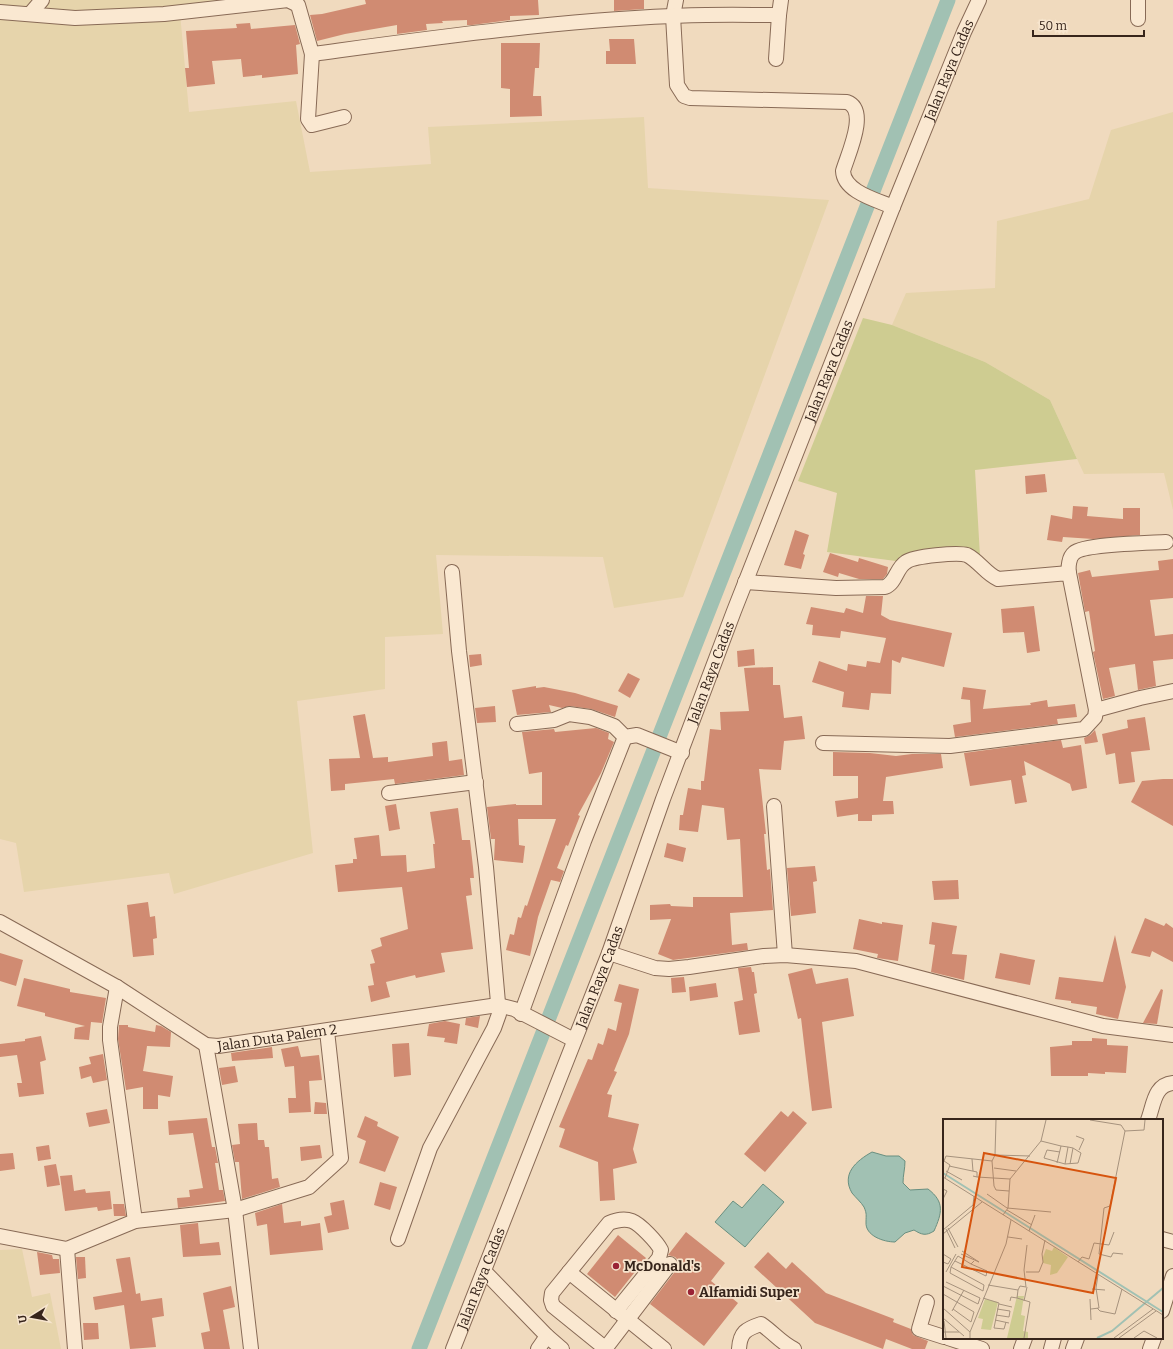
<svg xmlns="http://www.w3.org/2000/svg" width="1173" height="1349" font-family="Bitter,serif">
<rect width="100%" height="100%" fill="#f0dabe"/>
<!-- farmland -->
<g fill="#e6d4ab">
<polygon points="0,0 266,0 180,13 189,112 296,101 310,172 431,164 428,127 644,117 648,188 829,200 683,597 614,608 603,557 436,555 443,634 385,637 385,689 297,701 313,853 174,894 169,873 24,892 16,843 0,839"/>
<polygon points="1173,112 1173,510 1164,473 1084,474 1050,400 985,362 892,325 906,293 995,288 997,221 1089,199 1111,130"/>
<polygon points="22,1249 32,1297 50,1293 61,1349 0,1349 0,1250"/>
</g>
<!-- green -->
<polygon fill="#cecc91" points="863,318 892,325 985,362 1050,400 1077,459 975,470 980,556 911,563 827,552 837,493 798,481"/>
<!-- water -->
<g fill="#a1c1b3" stroke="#698f80">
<path d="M872 1152 886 1156H899L905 1161C905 1169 903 1175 903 1183L910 1190 928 1189C945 1202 942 1213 934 1231 926 1236 922 1235 914 1230L905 1233 895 1242C884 1242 865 1236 866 1222 866 1215 867 1214 864 1207 861 1202 856 1198 852 1193 841 1174 856 1161 872 1152Z"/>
<polygon points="763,1184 784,1202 745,1247 715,1222 733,1201 742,1208"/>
</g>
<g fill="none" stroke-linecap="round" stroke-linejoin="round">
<!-- canal -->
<polyline stroke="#a1c1b3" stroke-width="15" points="419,1349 948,0"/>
</g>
<!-- building -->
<g fill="#d08b72">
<polygon points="365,0 538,0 539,15 510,16 510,20 472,25 467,25 467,20 442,21 443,23 426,24 427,30 397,34 397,25 345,34 317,41 310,15 322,14 366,4"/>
<polygon points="614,0 644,0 644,9 614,11"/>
<polygon points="250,23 251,29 295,25 300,44 296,45 298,74 262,78 262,75 243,77 241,59 212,61 215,84 187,87 185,68 189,68 186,31 237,28 236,24"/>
<polygon points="609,39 634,39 636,64 606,64 606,51 610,51"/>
<polygon points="501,43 540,43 539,68 535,68 533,96 541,96 542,116 510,117 510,89 501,88"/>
<polygon points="1045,474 1047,492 1026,494 1025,476"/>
<polygon points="1073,506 1088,507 1087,516 1123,519 1123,508 1140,508 1140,535 1093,539 1063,537 1062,542 1047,540 1051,515 1072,519"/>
<polygon points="795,530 809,535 803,554 805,555 801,569 784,565"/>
<polygon points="830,553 858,562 859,558 888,567 887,574 883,579 859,579 839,573 838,577 823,572"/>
<polygon points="1173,559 1173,598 1150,600 1155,636 1173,634 1173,659 1153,661 1156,686 1138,690 1135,664 1109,668 1115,696 1103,699 1093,652 1095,651 1089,611 1085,612 1078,573 1090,570 1092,577 1159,570 1158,561"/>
<polygon points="866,596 883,596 881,615 890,620 952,633 944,667 902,657 900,663 892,660 891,694 871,693 869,710 842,707 844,692 812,682 819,661 847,671 848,664 866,667 867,661 880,663 886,638 841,631 840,638 812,635 813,625 806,624 811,607 844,613 846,608 863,613"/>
<polygon points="1034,606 1040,651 1027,653 1024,632 1003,633 1001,609"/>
<polygon points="754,649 755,665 738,667 737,651"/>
<polygon points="481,654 482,665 470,667 469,655"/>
<polygon points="773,667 773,685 780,685 784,718 802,716 805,739 784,741 781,770 759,769 766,834 764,834 767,870 770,869 773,910 730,913 732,945 747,943 748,950 673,960 658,954 671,919 650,920 650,905 670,904 671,906 693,907 693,897 743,897 740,839 727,840 724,808 702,805 698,832 679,830 680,815 683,815 688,788 701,790 701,781 704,781 710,729 721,730 720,712 749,711 744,668"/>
<polygon points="628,673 640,679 630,698 618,691"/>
<polygon points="536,686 536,688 544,687 575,693 618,706 615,717 591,709 570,706 562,708 549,705 551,712 517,715 512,690"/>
<polygon points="963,687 986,690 983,709 1031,705 1030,703 1047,700 1048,707 1075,704 1077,717 1057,719 1058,724 955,737 953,725 971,722 970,700 961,699"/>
<polygon points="495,706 496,722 477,723 475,708"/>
<polygon points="365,714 373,758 388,757 388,762 433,756 432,743 447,741 449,761 462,759 464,775 395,784 394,779 345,784 345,790 331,791 329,759 360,758 353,716"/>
<polygon points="1145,717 1150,750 1131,752 1135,782 1119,784 1115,753 1106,755 1102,734 1128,728 1127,720"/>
<polygon points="596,728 609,733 608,739 614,742 601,773 578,815 580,816 568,846 566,845 557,868 564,871 560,882 551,880 538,917 530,956 506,950 510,934 514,935 518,917 521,918 525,905 527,906 556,819 518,819 519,845 525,846 523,863 494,860 495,839 491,839 487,807 516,804 516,805 542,805 542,772 529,774 522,732 554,729 555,732"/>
<polygon points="1095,730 1098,742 1085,744 1084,738 1090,735"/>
<polygon points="1061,740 1063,748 1081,745 1087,788 1072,791 1070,784 1024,761 1026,775 1022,776 1027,802 1015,804 1011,780 970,786 964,753"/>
<polygon points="833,752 870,753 896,756 912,754 941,754 943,768 886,777 883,801 893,801 894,814 872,815 872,821 858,821 858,814 837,817 835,801 858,798 858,776 833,776"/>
<polygon points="1163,779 1173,779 1173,826 1131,802 1142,781"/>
<polygon points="396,804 400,829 389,831 385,806"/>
<polygon points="458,808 462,840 470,840 473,867 474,878 470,878 472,895 466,896 473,949 441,953 445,972 416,978 415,975 386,982 390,997 371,1002 368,986 374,985 370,964 375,963 371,950 382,946 380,938 408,929 402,887 338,892 335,865 353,863 353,859 357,859 354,838 379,835 381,856 406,855 407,872 435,868 433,844 435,844 430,812"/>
<polygon points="667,843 686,848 683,862 664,857"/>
<polygon points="815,866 817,881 813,882 816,913 791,916 787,868"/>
<polygon points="958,880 959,899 934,900 932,881"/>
<polygon points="148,902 150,917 155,916 157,938 153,939 154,955 133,957 127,905"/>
<polygon points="1145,918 1164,926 1166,923 1173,928 1173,962 1152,951 1150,957 1131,953"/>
<polygon points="859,919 882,924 882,922 903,925 898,961 877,958 878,954 853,949"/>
<polygon points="932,922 957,926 952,954 967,955 964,980 931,972 935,945 929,944"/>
<polygon points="1115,935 1126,987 1118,1019 1096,1014 1097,1007 1071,1003 1071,1001 1055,999 1059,977 1103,982"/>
<polygon points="0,953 23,960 16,986 0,981"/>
<polygon points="1000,953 1035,960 1030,985 995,978"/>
<polygon points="751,967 752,972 754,972 757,993 754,994 760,1032 739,1035 734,1002 743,1000 738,968"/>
<polygon points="812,968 816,984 848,978 854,1016 822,1022 832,1108 812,1111 801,1018 798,1019 788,974"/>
<polygon points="684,977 686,992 672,993 671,978"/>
<polygon points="24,978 70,989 70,992 106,998 102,1023 91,1022 89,1040 74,1039 75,1028 85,1026 45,1016 45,1013 17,1006"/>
<polygon points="716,983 718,997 690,1001 689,987"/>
<polygon points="619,984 639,989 629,1034 614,1071 617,1072 607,1094 612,1095 608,1117 639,1124 633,1149 637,1163 613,1169 615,1200 600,1201 598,1162 559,1147 565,1129 559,1127 588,1059 592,1060 598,1043 603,1045 608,1028 616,1031 622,1003 614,1001"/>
<polygon points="1161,989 1163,990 1157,1024 1143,1023"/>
<polygon points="480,1016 478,1028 465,1025 466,1018"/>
<polygon points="445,1021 460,1024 457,1044 444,1042 445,1038 427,1036 429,1024"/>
<polygon points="119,1025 128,1025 128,1027 155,1032 156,1025 161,1026 171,1032 170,1047 147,1046 145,1060 143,1071 173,1076 170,1097 158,1095 158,1109 143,1109 143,1087 126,1090 118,1039"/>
<polygon points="41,1036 46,1060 40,1062 44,1094 19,1097 17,1083 22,1083 17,1055 0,1057 0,1044 25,1041 25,1039"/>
<polygon points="1092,1038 1107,1039 1107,1045 1128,1046 1126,1073 1105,1072 1105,1074 1088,1073 1088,1076 1051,1076 1050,1047 1072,1045 1072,1041 1092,1041"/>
<polygon points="409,1043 411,1075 394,1077 392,1044"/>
<polygon points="298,1046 301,1057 319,1055 322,1080 309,1081 311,1112 289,1113 288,1098 296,1098 294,1066 285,1067 281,1049"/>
<polygon points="272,1047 273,1058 232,1061 231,1053"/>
<polygon points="103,1054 107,1080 93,1083 91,1076 81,1079 79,1067 91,1064 89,1057"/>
<polygon points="235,1066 238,1082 222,1085 219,1068"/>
<polygon points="315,1102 326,1103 327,1114 314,1114"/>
<polygon points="107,1109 110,1123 89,1127 86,1113"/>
<polygon points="781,1111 788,1117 793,1111 807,1123 765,1172 744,1154"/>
<polygon points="365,1116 378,1122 377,1126 399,1137 385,1172 359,1163 366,1141 357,1137"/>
<polygon points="207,1118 212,1147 215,1147 218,1163 215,1163 219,1190 223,1190 225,1201 178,1208 177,1198 190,1197 189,1190 203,1188 193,1133 169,1135 168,1121"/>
<polygon points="257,1123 258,1140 264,1140 265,1147 269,1147 272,1179 278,1178 280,1187 242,1199 239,1162 235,1162 232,1145 240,1144 238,1124"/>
<polygon points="49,1145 51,1159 38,1161 36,1147"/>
<polygon points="320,1145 322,1158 301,1161 300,1147"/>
<polygon points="13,1153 15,1169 0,1171 0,1154"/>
<polygon points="56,1164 60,1185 47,1187 44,1166"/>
<polygon points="72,1175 74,1191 85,1189 86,1193 110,1191 112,1209 98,1211 97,1207 65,1211 60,1176"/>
<polygon points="380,1182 397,1187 390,1210 374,1205"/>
<polygon points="344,1200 349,1229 328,1233 324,1217 332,1215 330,1203"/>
<polygon points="113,1204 124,1204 126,1216 114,1216"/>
<polygon points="282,1204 284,1223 301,1221 301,1226 320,1223 323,1250 270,1255 267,1224 257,1226 255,1213"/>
<polygon points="198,1223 200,1244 219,1242 221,1255 183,1257 180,1225"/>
<polygon points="686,1232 725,1263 711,1281 738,1303 704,1346 650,1304 677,1269 679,1264 678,1260 675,1257 668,1255"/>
<polygon points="618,1235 646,1258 615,1297 587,1274"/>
<polygon points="37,1252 52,1255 53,1259 59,1259 60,1273 40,1275"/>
<polygon points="768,1252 786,1269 792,1262 826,1293 894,1319 893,1322 911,1329 913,1335 928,1341 925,1349 912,1349 886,1339 883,1349 815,1323 754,1267"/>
<polygon points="76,1257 85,1257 86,1278 78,1279"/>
<polygon points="130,1257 136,1294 140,1293 141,1301 162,1298 164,1316 152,1318 156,1347 130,1349 124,1305 95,1310 93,1297 122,1292 116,1259"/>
<polygon points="231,1286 235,1307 223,1310 230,1349 204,1349 201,1333 210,1331 203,1293"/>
<polygon points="83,1323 98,1323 99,1339 84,1340"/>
</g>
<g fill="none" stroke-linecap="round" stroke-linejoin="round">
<!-- minor casing -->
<g stroke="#886a56" stroke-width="16">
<g id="minor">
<path d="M676 0 673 16 677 85 684 96 690 98 847 102C869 110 848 154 843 171 844 192 877 200 893 207"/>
<path d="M0 12 75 18 164 14 288 0 298 5 312 54C432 38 552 21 673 16 708 14 744 15 779 15L781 0"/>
<polyline points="30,14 42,0"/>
<polyline points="1138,19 1138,0"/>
<polyline points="312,54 308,119 312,125 344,117"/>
<polyline points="776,59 779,15"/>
<path d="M1069 573C1068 567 1069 557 1074 553 1084 544 1150 543 1166 542"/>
<path d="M745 582 836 588 885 587C896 583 896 568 906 562 914 556 958 552 967 555 979 561 986 574 998 579L1069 573 1096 710 1095 717 1084 729 950 746 823 743"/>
<polyline points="1096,710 1140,698 1173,691"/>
<polyline points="517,724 554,720 569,714 590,717 614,726 625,737 637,735 682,753"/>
<polyline points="389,793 476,782"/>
<polyline points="774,806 785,955"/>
<path id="s1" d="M0 922 117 987 206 1045 218 1046 498 1005 514 1009 574 1040"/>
<polyline points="609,953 655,968 669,969 689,967 764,956 785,955 856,961 1103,1026 1173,1035"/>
<polyline points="117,987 110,1027 110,1040 135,1221"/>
<polyline points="521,1014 584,841 625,737"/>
<polyline points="206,1045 235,1210 251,1349"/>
<path d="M1148 1120C1154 1104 1154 1085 1173 1083"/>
<polyline points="0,1236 67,1249 135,1221 235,1210 309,1187 341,1158 327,1031"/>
<polyline points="398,1239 430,1148 494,1028 499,1014 486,867 459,651 452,572"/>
<polyline points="1162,1239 1173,1242"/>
<polyline points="67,1249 75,1349"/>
<polyline points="484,1271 547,1336 562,1349"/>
<polyline points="569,1272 664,1349"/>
<polyline points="927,1302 919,1329 944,1337"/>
<polyline points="1162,1311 1173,1276"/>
<polyline points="948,1338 982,1349"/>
<path id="s2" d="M453 1349 609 953 663 799 734 611 893 207 964 32 979 0"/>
<polyline points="538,1349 547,1336"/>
<polyline points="605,1349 670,1264"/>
<path d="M606 1349 553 1306 551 1300 552 1293 609 1223C617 1220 624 1218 632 1221 640 1224 657 1242 661 1250L659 1258 616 1311"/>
<path d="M739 1349C740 1332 746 1329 761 1324 773 1332 781 1343 794 1349"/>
<polyline points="1021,1349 1025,1338"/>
<polyline points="1051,1349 1054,1338"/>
<polyline points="1073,1349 1077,1338"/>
<polyline points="1150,1349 1154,1338"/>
</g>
</g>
<!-- minor -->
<use href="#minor" stroke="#fae8d1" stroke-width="14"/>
</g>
<!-- markers -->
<g fill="#9a2335" stroke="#f7e5ce" stroke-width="1.5">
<circle cx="616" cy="1266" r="4"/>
<circle cx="691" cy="1292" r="4"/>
</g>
<g text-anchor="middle" stroke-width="3.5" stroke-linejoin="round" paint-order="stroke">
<!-- street labels -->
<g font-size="14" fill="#37251b" stroke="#f7e5ce">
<text dy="5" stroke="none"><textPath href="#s2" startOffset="1372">Jalan Raya Cadas</textPath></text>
<text dy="5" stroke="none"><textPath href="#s2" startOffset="1048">Jalan Raya Cadas</textPath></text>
<text dy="5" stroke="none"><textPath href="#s2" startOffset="724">Jalan Raya Cadas</textPath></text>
<text dy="5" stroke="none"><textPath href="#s2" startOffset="400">Jalan Raya Cadas</textPath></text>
<text dy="5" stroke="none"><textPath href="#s1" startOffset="312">Jalan Duta Palem 2</textPath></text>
<text dy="5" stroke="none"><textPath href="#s2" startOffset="76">Jalan Raya Cadas</textPath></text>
</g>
<!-- poi labels -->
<g font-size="14" font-weight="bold" fill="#37251b" stroke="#f7e5ce" text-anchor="start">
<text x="624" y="1271">McDonald's</text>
<text x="699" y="1297">Alfamidi Super</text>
</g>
</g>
<!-- overview -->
<g transform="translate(943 1119)">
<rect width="220" height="220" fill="#f0dabe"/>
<path d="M111 128 125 138 114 154 107 156 108 146 100 144V138L103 130 109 132ZM74 177H81L78 196 82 197 80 212 85 213V219H64ZM42 180 55 183 48 211 38 210 40 200 35 199Z" fill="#cecc91"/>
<path fill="none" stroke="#a1c1b3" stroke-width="2" d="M0 54 220 193M154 219 169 212 220 169"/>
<path fill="none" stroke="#a6927d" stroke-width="1" d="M53 1 52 36 49 42 51 67 53 71 66 72M147 1 178 6 182 12 201 11 202 1M133 17 141 20 136 31M98 22 118 27 114 44M118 27 125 28 122 45M125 28 130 29 127 45M117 33 104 31 101 39 122 45 135 44 138 34 130 29M52 36 87 37M29 40 30 52M6 47 34 53V58L30 57M51 49 73 52M3 52 19 61M0 58 220 196M34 58 67 60M2 59 7 46 1 42 3 37 49 42M0 70 4 72 0 80M44 75 64 89 108 93M64 91 89 106M60 96 65 89 67 60 98 22 103 1M5 109 15 128M3 110 12 129M0 111 30 86 31 77M86 112 92 96M0 115 39 83M65 118 79 120M0 135 8 140 5 145 0 143M18 135 36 143 19 132M180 135 170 134 168 138 156 135 161 89 167 87 182 12M12 142 43 157 44 152 28 145M135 143 139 138 146 140 151 124 166 126 171 113M8 148 41 166 40 172 7 154ZM8 148 15 137 28 145 31 142M3 153 13 135M83 153H96L100 143 99 135 102 121M45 166 75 171 77 167 83 168 81 151 84 126M0 167 35 185 37 179 3 163M149 170 162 171M0 175 31 193 28 203 10 190M40 179 56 184 51 209 61 210 63 203M74 179 87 183 81 219M147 180 148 201M67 182 68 178 74 179 75 171M81 182 84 168M56 185 69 188M0 189 27 213V219M154 189 157 192 172 195 179 170M148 190 156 189 153 169 155 156M9 192 21 171M53 196 66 198 67 192 54 190M0 199 21 217M52 201 66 204M1 202 3 219M0 213H16M27 213 63 125 68 101M171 219 210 190M176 219 213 192M191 219 201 212 214 219"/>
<path fill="#d6540e" fill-opacity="0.15" stroke="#d6540e" stroke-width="2" d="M41 34 173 59 150 174 19 148Z"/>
<rect width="220" height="220" fill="none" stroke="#37251b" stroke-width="2"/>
</g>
<!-- north arrow -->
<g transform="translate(32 1317) rotate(259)" stroke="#f7e5ce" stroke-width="3" paint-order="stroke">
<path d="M0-3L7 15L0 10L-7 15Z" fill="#37251b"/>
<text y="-6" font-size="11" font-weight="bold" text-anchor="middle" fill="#37251b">U</text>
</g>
<!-- scale -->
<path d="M1033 30v6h111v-6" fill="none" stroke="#37251b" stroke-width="2"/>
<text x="1039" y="30" font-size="12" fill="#37251b" stroke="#f7e5ce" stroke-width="3" paint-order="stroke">50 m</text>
</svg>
